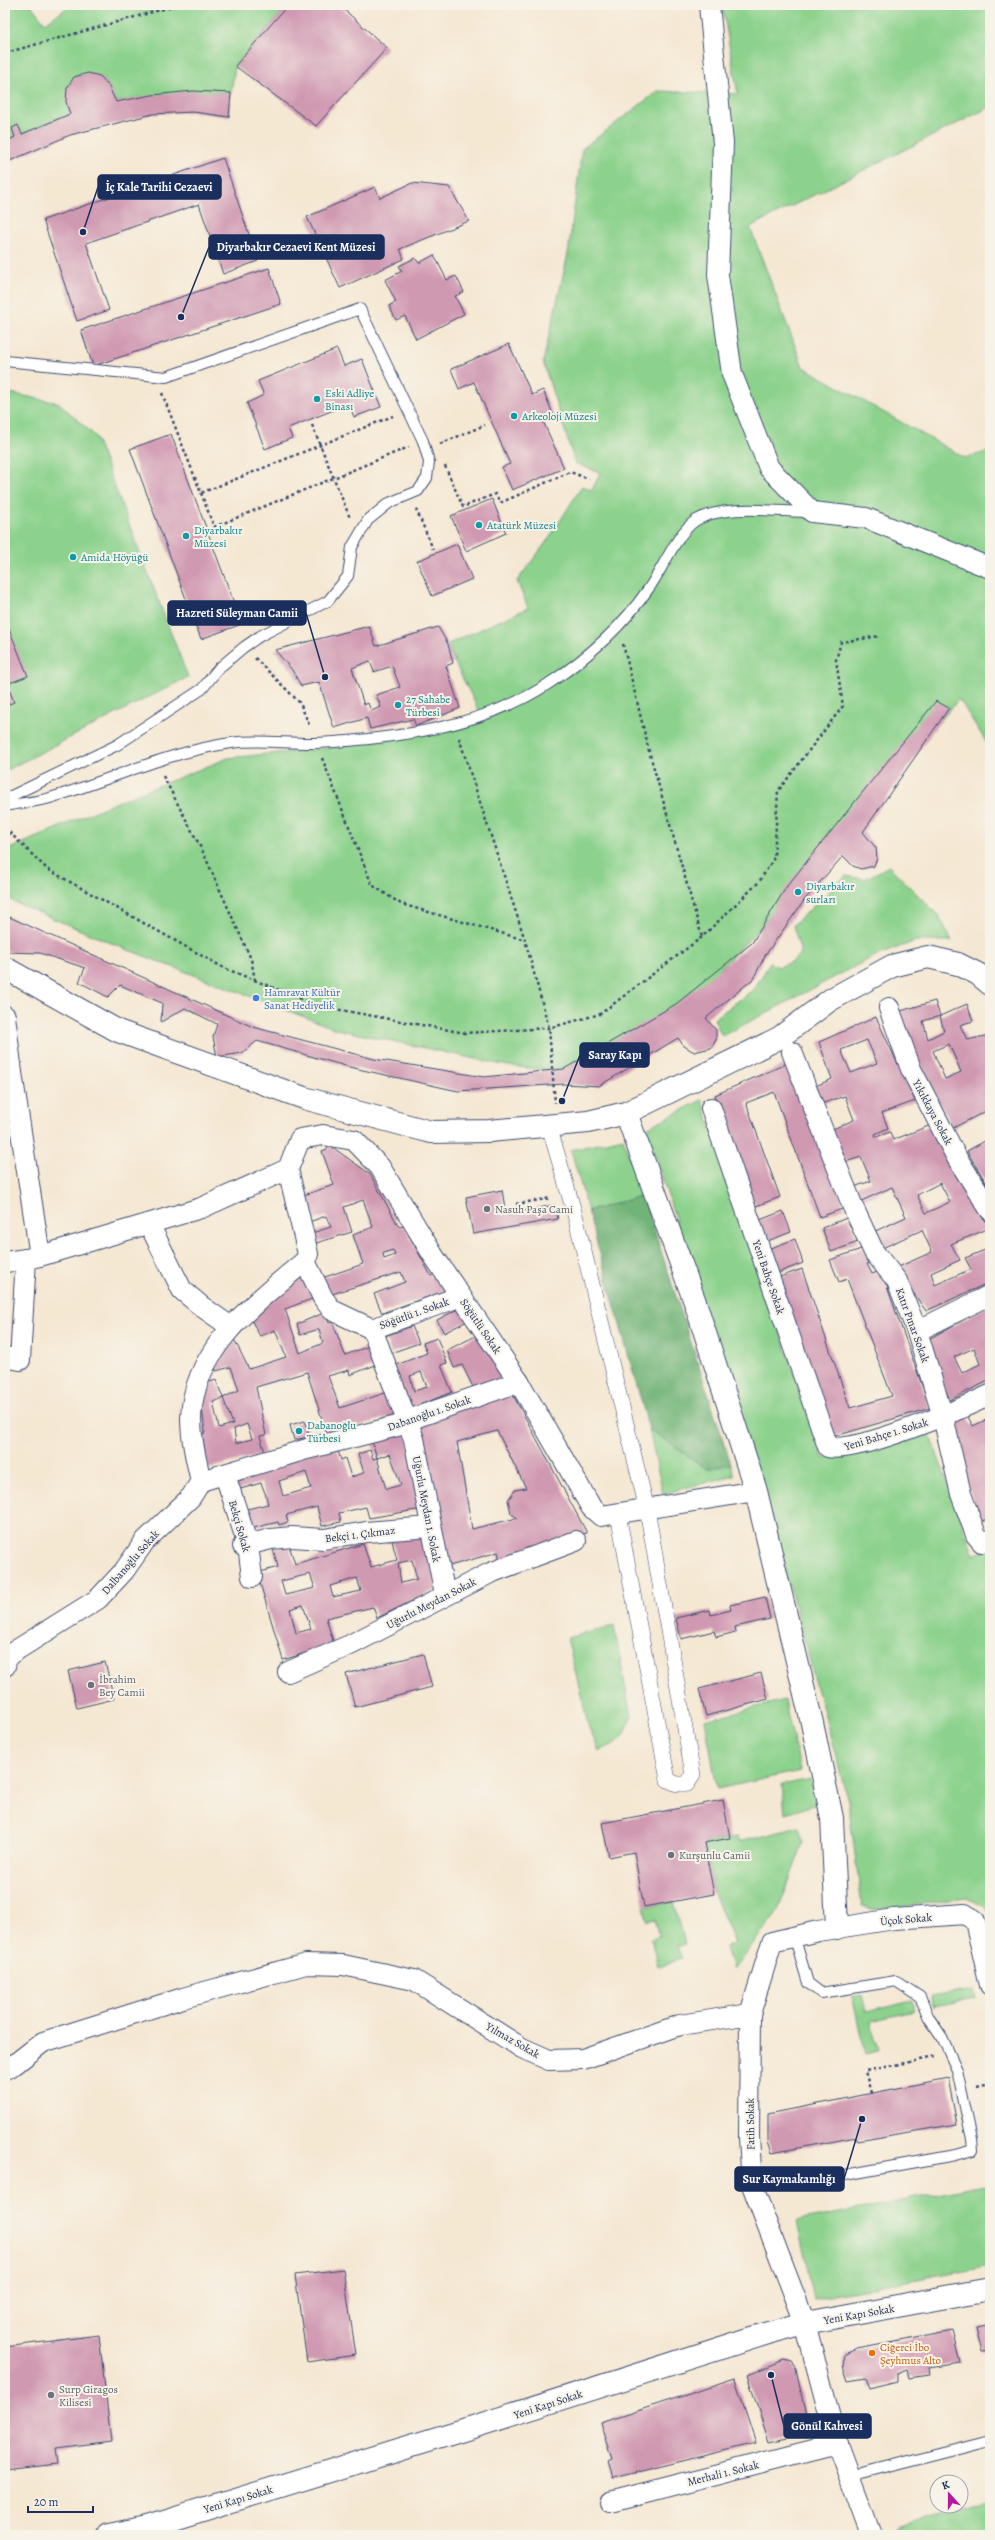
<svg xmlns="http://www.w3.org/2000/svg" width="995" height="2540" font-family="Alegreya,serif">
<rect width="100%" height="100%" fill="#f7f3e8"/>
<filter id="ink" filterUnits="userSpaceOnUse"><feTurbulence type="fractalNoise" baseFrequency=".025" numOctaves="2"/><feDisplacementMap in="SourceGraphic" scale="8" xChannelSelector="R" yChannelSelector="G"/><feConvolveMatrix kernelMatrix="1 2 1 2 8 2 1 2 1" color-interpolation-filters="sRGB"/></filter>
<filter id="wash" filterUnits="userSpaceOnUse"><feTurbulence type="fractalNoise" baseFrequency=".012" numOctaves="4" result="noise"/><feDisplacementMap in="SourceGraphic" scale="16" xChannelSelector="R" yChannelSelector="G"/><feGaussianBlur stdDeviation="0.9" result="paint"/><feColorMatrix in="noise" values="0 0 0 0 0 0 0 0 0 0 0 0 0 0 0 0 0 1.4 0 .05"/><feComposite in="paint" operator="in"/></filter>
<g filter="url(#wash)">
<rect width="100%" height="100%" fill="#f5e8d3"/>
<!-- green -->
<g fill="#8cd28c" stroke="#548075">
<path d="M5 5H31L45 23 71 5H288L235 66 231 93C191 91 155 94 116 102 106 79 101 70 74 77 66 90 65 99 70 114L22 134 18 125 12 129 15 137 5 142Z"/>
<path d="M722 5H990V107L750 227 803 367 965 458 990 451V748L959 699 787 901 694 995 592 1065 550 1070 508 1066 336 1029 123 948 14 902 5 896V851L98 810 228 758 337 747 483 721C473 694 456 671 448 644L528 608 517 581 550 537 582 486 592 490 600 473 575 463 543 362 568 254 582 149 658 91 738 94Z"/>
<polygon points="5,392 59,403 95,436 188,677 5,771"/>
<polygon points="889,866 939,916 952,941 916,941 873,957 722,1036 714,1019 754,989 770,963 779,967 792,962 801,953 793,925 846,876 865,879"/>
<polygon points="702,1100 823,1458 929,1432 974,1555 990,1548 990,1915 983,1905 966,1898 878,1910 862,1907 848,1801 762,1486 646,1128"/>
<polygon points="623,1138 643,1196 588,1211 571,1150"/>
<polygon points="649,1429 707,1469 731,1464 734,1475 663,1494"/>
<path d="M614 1626 631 1716C626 1739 619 1742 599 1751L589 1728 567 1638Z"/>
<polygon points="784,1700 801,1771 717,1789 705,1720"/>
<polygon points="810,1779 817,1804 785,1814 782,1785"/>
<polygon points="799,1827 803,1843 778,1911 733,1970 726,1946 735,1943 714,1894 704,1843 738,1837 739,1842"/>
<polygon points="674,1902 685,1943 677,1946 682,1959 658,1966 651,1939 659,1936 654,1919 647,1921 644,1907"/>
<polygon points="973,1990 975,1999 932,2006 931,1997"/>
<polygon points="862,1994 866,2012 912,2001 915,2011 871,2021 878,2051 865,2054 852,1996"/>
<polygon points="990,2184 990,2265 814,2299 797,2221"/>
<polygon points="990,2501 990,2535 895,2535 895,2527"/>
</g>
<!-- forest -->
<polygon fill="#71b478" stroke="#46726b" points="643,1196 731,1464 707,1469 649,1429 588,1211"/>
<g id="blocks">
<!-- building -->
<g fill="#d099b2" fill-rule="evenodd">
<polygon points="288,5 339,5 387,48 316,126 235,66"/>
<polygon points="88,73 100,76 108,85 116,102 152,95 193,91 231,93 229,117 193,112 153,114 70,135 5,163 5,142 15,137 12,128 18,125 22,134 70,114 66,102 67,88 74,77"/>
<polygon points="223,158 258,261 223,274 199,204 86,243 109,310 77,321 43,220"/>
<polygon points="412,183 449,187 469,221 400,249 404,259 340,288 307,217 375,187 380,198"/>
<polygon points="434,255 447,280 456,276 464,292 455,296 464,314 416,339 405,316 396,320 389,306 396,302 385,280 402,271 399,266 415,258 419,263"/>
<polygon points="269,268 281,304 93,366 81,330"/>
<polygon points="509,344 532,395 543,390 553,414 542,419 564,468 512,490 502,467 510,464 474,382 459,389 451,369"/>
<polygon points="337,349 344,366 362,359 381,407 354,417 349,404 288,428 292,438 265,449 247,403 264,395 258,381"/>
<polygon points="171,434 242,624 201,639 130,449"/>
<polygon points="492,499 506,533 466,551 451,516"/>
<polygon points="457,544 472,579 432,596 417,561"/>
<polygon points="5,619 28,676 7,684 14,702 5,706"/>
<path d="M369 626 376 646 438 627 448 644 453 663 446 666 460 708 416 726 413 719 370 729 367 718 334 728 319 682 301 686 292 670 275 650ZM370 661 374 672 392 666 400 687 376 695 381 707 371 711 368 703 364 705 352 668Z"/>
<polygon points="936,701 949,708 863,832 876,848 877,858 874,866 861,869 853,866 843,856 806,898 766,954 753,979 706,1018 716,1030 716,1040 711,1048 694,1052 684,1046 678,1038 599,1086 564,1084 458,1091 349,1067 257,1041 242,1053 217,1057 213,1037 217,1024 185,1008 161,1022 162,1003 120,985 108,997 79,982 85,968 40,953 8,952 5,947 5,915 253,1027 374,1059 484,1077 564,1069 676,1004 752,943 787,886"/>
<path d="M935 1001 940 1016 923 1021 928 1039 944 1031 940 1016 967 1004 973 1021 960 1025 967 1040 990 1035V1109L953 1128 917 1059 897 1012ZM949 1044 961 1072 945 1079 933 1051Z"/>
<path d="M876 1017 915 1101 882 1113 888 1128 875 1134 876 1137 890 1132 893 1140 931 1125 990 1228 951 1244 960 1260 931 1273 935 1285 971 1269 965 1258 990 1248V1282L926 1311 896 1268 932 1252 922 1230 880 1249 871 1233 906 1217 892 1187 857 1203 851 1188 871 1181 861 1157 839 1164 828 1131 854 1120 845 1096 818 1105 811 1088 832 1079 819 1042ZM867 1040 877 1063 851 1073 841 1050ZM940 1183 950 1202 926 1213 917 1195Z"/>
<polygon points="788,1063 845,1208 820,1217 774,1092 746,1103 780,1197 756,1206 739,1159 735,1160 734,1149 715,1095"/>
<polygon points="990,1138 990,1189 967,1151"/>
<path d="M332 1147 370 1174 399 1227 404 1226 431 1276 438 1272 447 1290 382 1313 374 1294 405 1282 401 1272 329 1295 322 1278 363 1264 353 1235 373 1227 363 1200 344 1207 352 1232 313 1244 309 1234 331 1227 326 1216 309 1222 301 1196 334 1185 322 1151ZM393 1250 395 1255 384 1259 383 1253Z"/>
<polygon points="502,1190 506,1214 555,1205 558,1219 473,1234 466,1197"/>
<polygon points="783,1211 791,1232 765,1242 757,1221"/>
<polygon points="849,1217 858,1242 831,1252 822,1228"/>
<polygon points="795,1239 803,1263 777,1273 768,1249"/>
<polygon points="864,1248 870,1263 867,1264 872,1274 880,1271 889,1286 887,1287 930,1408 832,1437 777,1278 802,1269 850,1408 892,1396 847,1279 839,1282 830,1260"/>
<path d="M305 1269 317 1297 285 1309 300 1353 323 1343 319 1329 300 1335 297 1324 324 1313 329 1323 332 1321 345 1355 375 1344 383 1362 350 1375 349 1370 328 1376 340 1408 391 1391 399 1414 327 1435 307 1372 256 1387 266 1435 260 1436 265 1453 208 1469 202 1434 205 1433 202 1408 206 1383 216 1380 223 1398 213 1402 219 1428 233 1424 223 1398 239 1390 231 1367 216 1371 215 1368 227 1345 234 1339 249 1369 286 1357 275 1330 260 1336 249 1316ZM247 1424 252 1439 236 1443 234 1429Z"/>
<path d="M990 1305V1380L950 1400 935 1365 927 1340ZM974 1348 980 1364 962 1373 954 1357Z"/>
<polygon points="462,1307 469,1320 444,1333 437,1320"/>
<polygon points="412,1326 419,1343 391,1353 385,1336"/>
<polygon points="480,1334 505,1378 474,1389 462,1365 454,1368 447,1350"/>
<path d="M437 1338 447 1363 441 1365 452 1392 410 1409 394 1366 427 1353 423 1343ZM421 1372 427 1387 414 1391 410 1376Z"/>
<path d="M512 1393 587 1533 526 1548 528 1554 500 1560 498 1552 446 1567 419 1420ZM497 1431 526 1488 515 1490 508 1500 511 1513 517 1518 472 1529 457 1442Z"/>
<polygon points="967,1415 973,1426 990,1418 990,1447 987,1448 990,1458 990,1479 987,1480 990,1489 990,1518 979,1522 949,1423"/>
<polygon points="305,1421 309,1437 294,1440 290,1425"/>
<path d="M407 1428 422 1509 369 1518 366 1507 339 1513 341 1522 322 1526 317 1507 286 1515 288 1522 279 1525 278 1522 249 1529 243 1510 268 1504 265 1493 261 1483 237 1490 234 1476 336 1445 341 1460 345 1458 351 1477 364 1473 358 1454 370 1450 373 1459 377 1458 371 1438ZM390 1454 401 1485 386 1489 377 1458ZM306 1472 311 1488 283 1496 279 1481Z"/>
<path d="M424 1535 437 1589 377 1618 373 1607 326 1618 334 1644 283 1660 257 1573 278 1567 273 1549 289 1545 295 1564 363 1544 371 1567 397 1560 392 1541ZM412 1560 417 1579 401 1583 398 1563ZM310 1574 315 1588 285 1595 281 1581ZM357 1578 361 1591 333 1597 330 1586ZM303 1605 311 1629 296 1633 290 1609Z"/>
<polygon points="765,1597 770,1619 735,1627 736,1632 716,1637 714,1631 681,1639 676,1618 710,1610 711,1615 731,1610 730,1605"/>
<polygon points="423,1654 432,1687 355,1707 346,1674"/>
<polygon points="105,1662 114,1699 77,1708 68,1671"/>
<polygon points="761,1673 768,1699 706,1716 699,1689"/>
<polygon points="723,1800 730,1838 704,1843 714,1894 644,1907 634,1852 609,1857 602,1823"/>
<polygon points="948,2078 957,2124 857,2141 856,2137 772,2153 768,2141 768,2114"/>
<polygon points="343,2269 356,2355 307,2362 295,2275"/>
<polygon points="990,2325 990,2351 982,2352 976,2328"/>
<polygon points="952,2331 960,2362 929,2367 930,2375 909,2378 907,2370 897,2374 897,2381 869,2388 865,2378 848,2381 843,2366 845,2354 857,2349"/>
<polygon points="99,2335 111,2441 56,2448 58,2464 7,2470 5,2452 5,2347"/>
<polygon points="784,2360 791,2362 796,2368 809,2433 769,2442 747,2375"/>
<polygon points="735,2379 756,2443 613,2478 608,2462 612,2460 600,2423"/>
</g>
</g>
</g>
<g filter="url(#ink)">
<use href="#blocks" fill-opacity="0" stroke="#3c4b70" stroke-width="1"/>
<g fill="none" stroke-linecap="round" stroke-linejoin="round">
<!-- service casing -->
<g stroke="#3c4b70" stroke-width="12">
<g id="service">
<polyline points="5,361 166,377 360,309 423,441 429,462 427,478 418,491 389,503 368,520 352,547 348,576 328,601 260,636 244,647 219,668 202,689 117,745 5,799"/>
<path d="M5 806C20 803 36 802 50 798 111 780 167 752 231 743 259 739 289 744 317 743 393 739 483 727 548 684 586 659 623 626 649 588 662 570 677 533 695 521 723 503 778 512 811 512"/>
<polyline points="794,1936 808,1983 821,1993 896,1981 920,1997 929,2018 942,2037 957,2070 972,2139 973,2150 955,2155 812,2181"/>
<polyline points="849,2476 990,2440"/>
</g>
</g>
<!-- pedestrian casing -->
<g stroke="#3c4b70" stroke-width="16">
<polyline id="pedestrian" points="549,1126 575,1215 647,1509 693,1775 687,1784 677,1784 668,1780 618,1514"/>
</g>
<!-- minor casing -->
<g stroke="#3c4b70" stroke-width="22">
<g id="minor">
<polyline points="709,5 723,143 718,275 732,374 769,468 812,512 866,518 990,568"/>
<polyline points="889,1008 911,1069 957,1158 990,1210"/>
<polyline points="5,1016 12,1073 5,1074"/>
<polyline points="792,1052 853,1207 874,1252 897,1281 917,1331 943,1417 961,1494 976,1535 982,1542 990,1540"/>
<path d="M711 1108 828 1447C856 1454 961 1409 990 1395"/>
<polyline points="149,1224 182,1290 201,1306 231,1327"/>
<polyline points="40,1256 201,1208 288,1169 300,1139 323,1135 354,1140 380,1167 433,1255 519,1382 591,1507 601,1516 756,1491"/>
<polyline points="305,1261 323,1298 332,1310 372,1329"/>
<polyline points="5,1262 26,1259"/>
<polyline points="917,1331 990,1295"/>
<polyline points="5,1357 20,1360 26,1259 40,1256 12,1073"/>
<polyline points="225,1475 248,1545 252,1577"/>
<polyline points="201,1481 307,1449 409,1423 417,1417 519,1382"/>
<polyline points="243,1546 271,1539 292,1537 324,1539 366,1532 430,1527"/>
<polyline points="445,1595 414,1439 372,1329 461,1296"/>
<path d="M5 1666 7 1656 98 1599 124 1571 145 1541 191 1497 201 1481C196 1460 191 1439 191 1418 193 1348 256 1302 305 1261L308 1254 288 1169"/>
<polyline points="288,1672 350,1645 490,1573 576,1541"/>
<polyline points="5,2069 15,2064 43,2042 183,1998 306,1964 343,1965 414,1980 522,2048 549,2060 583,2059 680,2025 750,2014"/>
<polyline points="610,2502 837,2444"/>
<polyline points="871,2535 837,2444 805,2323 752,2185 749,2137 750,2014 772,1942 818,1931 894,1919 965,1914 975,1921 990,1985"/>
</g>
</g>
<!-- tertiary casing -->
<g stroke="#3c4b70" stroke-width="24">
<g id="tertiary">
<polyline points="5,968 118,1031 304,1098 431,1132 489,1131 588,1122 626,1113 779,1038 830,1000 892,966 928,957 958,964 978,974 990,984"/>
<polyline points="626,1113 695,1302 756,1491 812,1723 832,1818 837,1928"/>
<polyline points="109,2535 147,2527 473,2427 768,2333 805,2323 990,2289"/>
</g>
</g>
<!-- path -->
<g stroke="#3c4b70" stroke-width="2.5" stroke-dasharray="3 3" stroke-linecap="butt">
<polyline points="5,53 178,5"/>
<polyline points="162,393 201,493 393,416"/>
<polyline points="312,425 350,518"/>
<polyline points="440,444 485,425"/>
<polyline points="445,466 463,507 495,494 500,503 570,472 589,479"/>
<polyline points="201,493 214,527 409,447"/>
<polyline points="416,509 433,549"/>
<polyline points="623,644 649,751 702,937"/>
<polyline points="255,658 300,703 310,727"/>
<polyline points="459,738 525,940 549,1028 555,1103"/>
<polyline points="322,758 372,885 401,904 525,940"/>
<polyline points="163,776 202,850 251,959 255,980"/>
<polyline points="5,828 47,869 224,968 319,1006 465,1033 549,1028 600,1014 702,937 759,882 774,858 778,791 843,706 836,660 841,642 880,636"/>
<polyline points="516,1204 551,1198"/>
<polyline points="977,2086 990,2083"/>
<polyline points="871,2093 865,2071 934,2057"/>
</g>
<!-- service -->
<use href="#service" stroke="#fff" stroke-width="10"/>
<!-- pedestrian -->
<use href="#pedestrian" stroke="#fff" stroke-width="15"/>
<!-- minor -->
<use href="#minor" stroke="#fff" stroke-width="20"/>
<!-- tertiary -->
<use href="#tertiary" stroke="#fff" stroke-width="22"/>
</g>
</g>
<!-- markers -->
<g fill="#0f9aa8" stroke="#f7f3e8" stroke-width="1.5">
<circle cx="317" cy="399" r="4"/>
<circle cx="514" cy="416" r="4"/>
<circle cx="479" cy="525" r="4"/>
<circle cx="186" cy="536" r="4"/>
<circle cx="73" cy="557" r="4"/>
<circle cx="398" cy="705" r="4"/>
<circle cx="798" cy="892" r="4"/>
<circle cx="299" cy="1431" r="4"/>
</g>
<circle fill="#3f7fe0" stroke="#f7f3e8" stroke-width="1.5" cx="256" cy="998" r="4"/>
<g fill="#6b7280" stroke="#f7f3e8" stroke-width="1.5">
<circle cx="487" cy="1209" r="4"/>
<circle cx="91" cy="1685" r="4"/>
<circle cx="671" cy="1855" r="4"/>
<circle cx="51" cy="2395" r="4"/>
</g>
<circle fill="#e8710a" stroke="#f7f3e8" stroke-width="1.5" cx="872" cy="2353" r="4"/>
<g text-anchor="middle" stroke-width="4" stroke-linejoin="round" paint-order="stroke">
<!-- culture labels -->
<g font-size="11" fill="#0d838f" stroke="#f7f3e8" text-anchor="start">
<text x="325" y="397">Eski Adliye<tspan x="325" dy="13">Binası</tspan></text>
<text x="522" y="420">Arkeoloji Müzesi</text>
<text x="487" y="529">Atatürk Müzesi</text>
<text x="194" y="534">Diyarbakır<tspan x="194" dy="13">Müzesi</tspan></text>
<text x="81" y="561">Amida Höyüğü</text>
<text x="406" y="703">27 Sahabe<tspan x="406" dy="13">Türbesi</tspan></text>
<text x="806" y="890">Diyarbakır<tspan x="806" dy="13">surları</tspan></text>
<text x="307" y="1429">Dabanoğlu<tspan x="307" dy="13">Türbesi</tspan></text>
</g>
<!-- shop labels -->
<g font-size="11" fill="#366cbe" stroke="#f7f3e8" text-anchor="start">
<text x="264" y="996">Hamravat Kültür<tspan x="264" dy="13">Sanat Hediyelik</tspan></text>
</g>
<!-- street labels -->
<g font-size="11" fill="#1b2f5e" stroke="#f7f3e8">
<text transform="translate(933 1112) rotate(62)" y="4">Yıkıkkaya Sokak</text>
<text transform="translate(769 1277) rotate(71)" y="4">Yeni Bahçe Sokak</text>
<text transform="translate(414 1313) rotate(-20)" y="4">Söğütlü 1. Sokak</text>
<text transform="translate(913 1325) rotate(70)" y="4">Katır Pınar Sokak</text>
<text transform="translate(481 1326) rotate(56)" y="4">Söğütlü Sokak</text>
<text transform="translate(429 1413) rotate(-19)" y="4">Dabanoğlu 1. Sokak</text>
<text transform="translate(886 1434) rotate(-17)" y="4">Yeni Bahçe 1. Sokak</text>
<text transform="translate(427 1509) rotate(79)" y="4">Uğurlu Meydan 1. Sokak</text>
<text transform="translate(240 1526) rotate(74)" y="4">Bekçi Sokak</text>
<text transform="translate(360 1534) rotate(-7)" y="4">Bekçi 1. Çıkmaz</text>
<text transform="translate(130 1562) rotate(-49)" y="4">Dalbanoğlu Sokak</text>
<text transform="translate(431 1603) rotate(-27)" y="4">Uğurlu Meydan Sokak</text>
<text transform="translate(906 1919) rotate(-5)" y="4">Üçok Sokak</text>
<text transform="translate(513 2040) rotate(30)" y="4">Yılmaz Sokak</text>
<text transform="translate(750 2124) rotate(-91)" y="4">Fatih Sokak</text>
<text transform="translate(859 2314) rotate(-10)" y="4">Yeni Kapı Sokak</text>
<text transform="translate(548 2404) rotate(-18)" y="4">Yeni Kapı Sokak</text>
<text transform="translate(723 2473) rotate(-14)" y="4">Merhali 1. Sokak</text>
<text transform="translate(238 2499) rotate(-17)" y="4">Yeni Kapı Sokak</text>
</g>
<!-- worship labels -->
<g font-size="11" fill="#5b616d" stroke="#f7f3e8" text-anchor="start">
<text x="495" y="1213">Nasuh Paşa Cami</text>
<text x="99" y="1683">İbrahim<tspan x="99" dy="13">Bey Camii</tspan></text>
<text x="679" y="1859">Kurşunlu Camii</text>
<text x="59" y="2393">Surp Giragos<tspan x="59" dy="13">Kilisesi</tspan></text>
</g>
<!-- food labels -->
<g font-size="11" fill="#c56008" stroke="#f7f3e8" text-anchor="start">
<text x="880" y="2351">Ciğerci İbo<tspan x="880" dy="13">Şeyhmus Alto</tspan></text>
</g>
</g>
<!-- callouts -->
<path fill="none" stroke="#1b2f5e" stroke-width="1.5" d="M83 232L98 187M181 317L209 247M325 677L306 613M562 1101L580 1055M862 2119L844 2179M771 2375L784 2426"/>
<g fill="#1b2f5e" stroke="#f7f3e8" stroke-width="1.5">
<circle cx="83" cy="232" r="4"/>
<circle cx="181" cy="317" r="4"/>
<circle cx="325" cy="677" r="4"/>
<circle cx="562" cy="1101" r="4"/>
<circle cx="862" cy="2119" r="4"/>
<circle cx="771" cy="2375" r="4"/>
</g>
<g fill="#1b2f5e" stroke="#1b2f5e" stroke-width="1.5">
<rect x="98" y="175" width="123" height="24" rx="4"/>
<rect x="209" y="235" width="175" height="24" rx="4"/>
<rect x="168" y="601" width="138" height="24" rx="4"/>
<rect x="580" y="1043" width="69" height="24" rx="4"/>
<rect x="735" y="2167" width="109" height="24" rx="4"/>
<rect x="784" y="2414" width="87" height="24" rx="4"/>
</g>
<g font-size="12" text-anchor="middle" font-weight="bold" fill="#fff">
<text x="159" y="191">İç Kale Tarihi Cezaevi</text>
<text x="296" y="251">Diyarbakır Cezaevi Kent Müzesi</text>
<text x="237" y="617">Hazreti Süleyman Camii</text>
<text x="615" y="1059">Saray Kapı</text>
<text x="789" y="2183">Sur Kaymakamlığı</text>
<text x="827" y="2430">Gönül Kahvesi</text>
</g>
<!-- margin -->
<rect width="995" height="2540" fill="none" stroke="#f7f3e8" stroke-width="20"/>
<!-- north arrow -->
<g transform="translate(949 2494) rotate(339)"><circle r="19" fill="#f7f3e8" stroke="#9fa5b1"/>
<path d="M0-3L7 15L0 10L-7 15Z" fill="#b5179e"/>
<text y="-6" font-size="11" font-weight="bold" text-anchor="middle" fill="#1b2f5e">K</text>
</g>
<!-- scale -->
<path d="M28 2506v6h65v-6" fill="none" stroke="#1b2f5e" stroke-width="2"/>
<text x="34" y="2506" font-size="12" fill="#1b2f5e" stroke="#f7f3e8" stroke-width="3" paint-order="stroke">20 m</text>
</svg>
